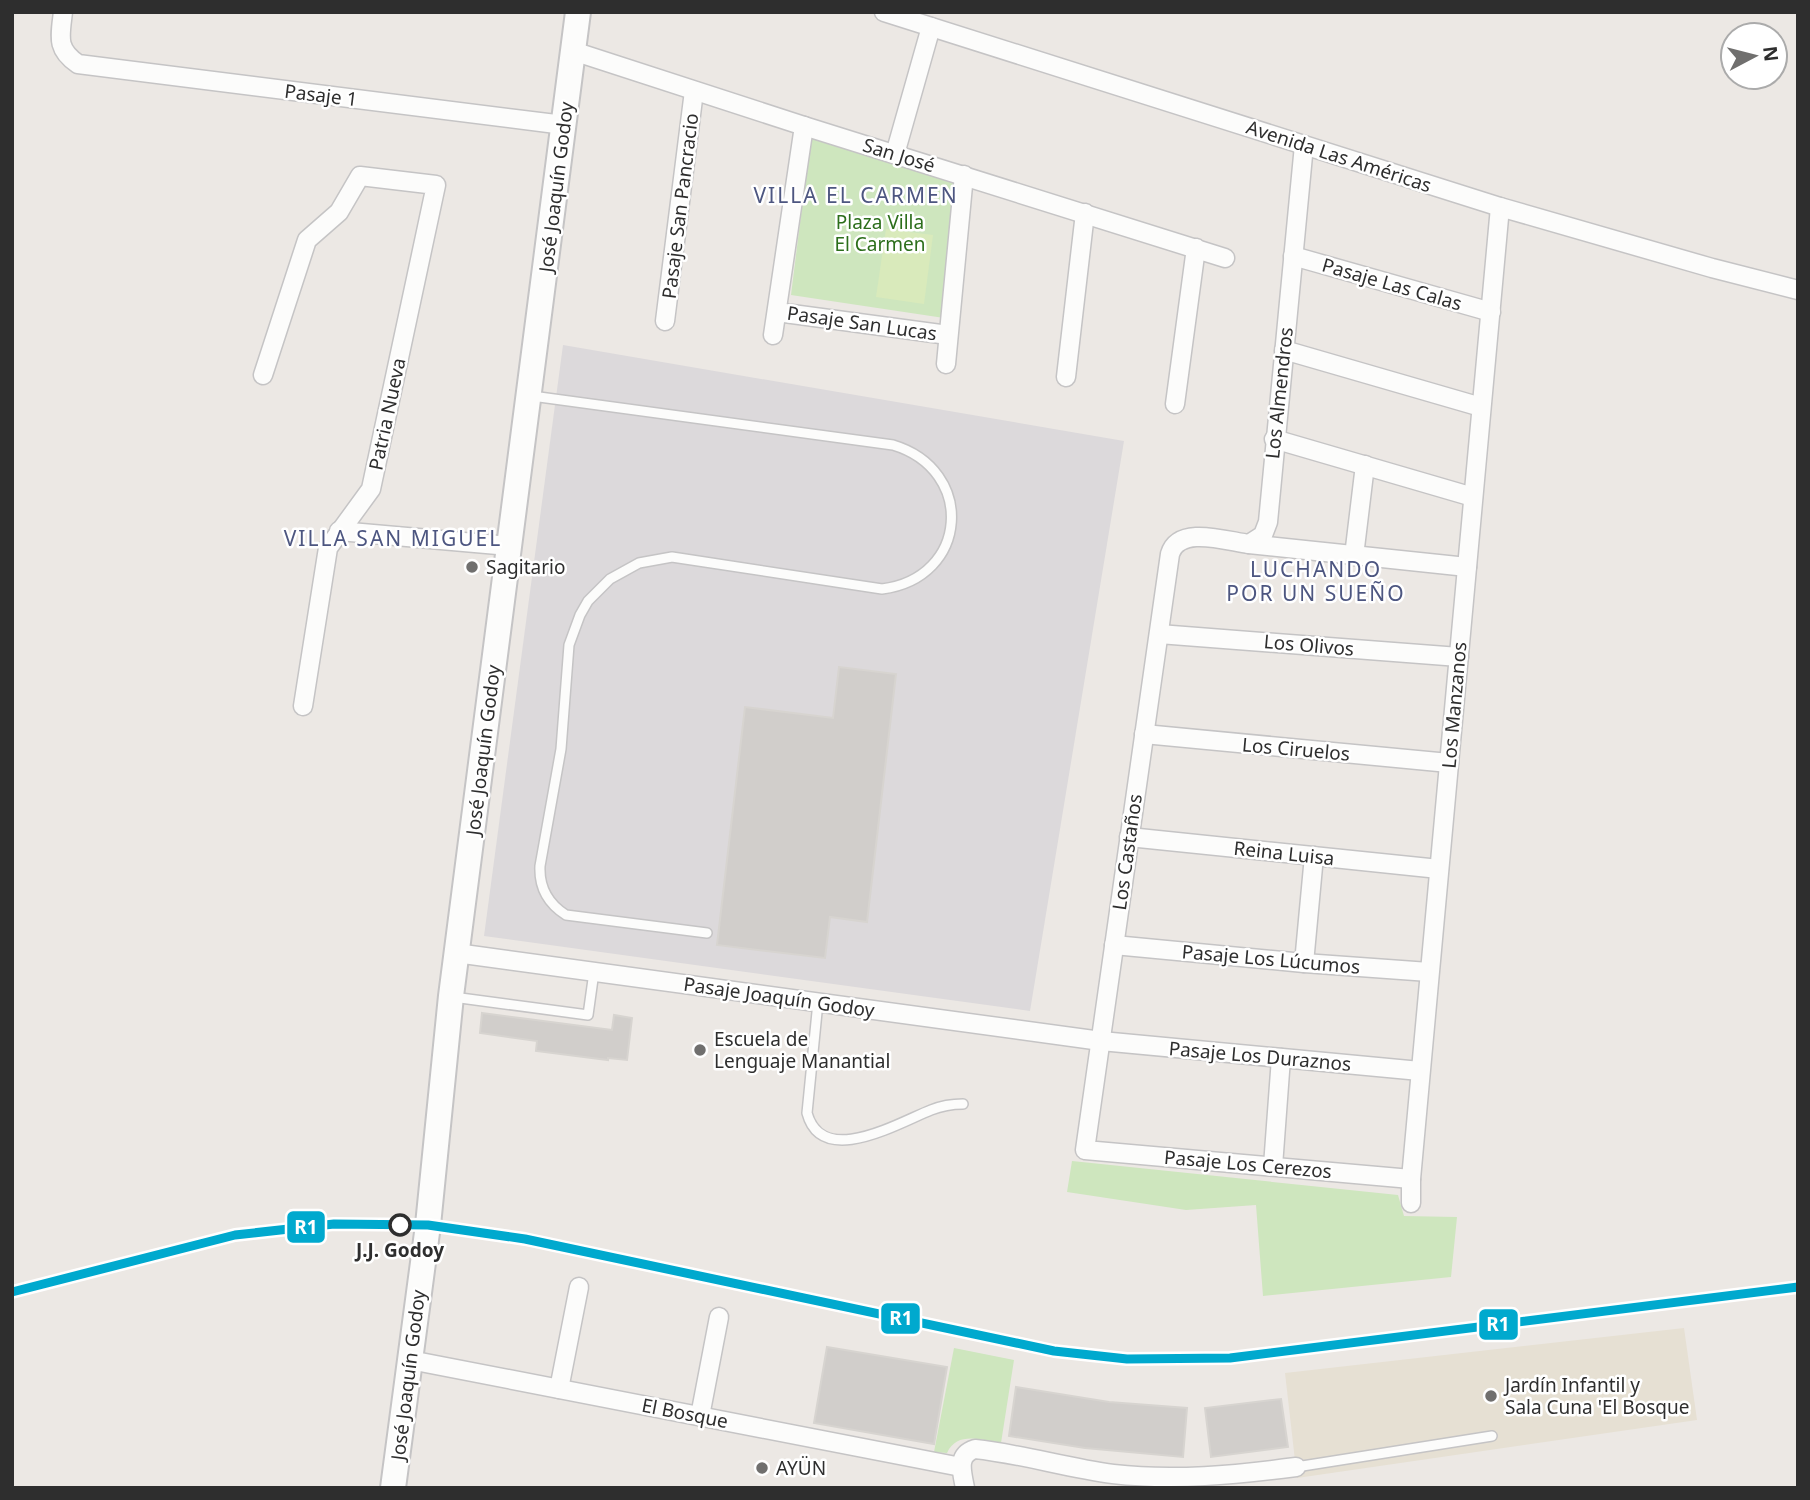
<svg xmlns="http://www.w3.org/2000/svg" width="1810" height="1500" font-family="'Noto Sans',sans-serif">
<rect width="100%" height="100%" fill="#ece8e4"/>
<!-- industrial -->
<polygon fill="#dcd9db" points="563,345 1124,441 1030,1011 484,936"/>
<!-- education -->
<polygon fill="#e6e0d3" points="1684,1328 1697,1420 1297,1478 1285,1373"/>
<!-- green -->
<g fill="#cee6be">
<polygon points="811,135 962,180 944,318 791,295"/>
<polygon points="1072,1161 1398,1195 1404,1216 1457,1217 1451,1277 1263,1296 1256,1205 1186,1210 1067,1192"/>
<path d="M954 1348 1014 1360 1001 1443C981 1440 957 1431 947 1453L934 1452Z"/>
</g>
<!-- pitch -->
<polygon fill="#d9eabb" points="886,229 933,235 924,304 876,297"/>
<!-- building -->
<g fill="#d1cecb" stroke="#d7d4d0" stroke-width="2">
<polygon points="839,667 896,674 867,922 830,917 825,958 717,945 745,707 833,718"/>
<polygon points="482,1013 612,1030 614,1015 632,1018 627,1060 608,1058 608,1060 536,1051 537,1041 480,1033"/>
<polygon points="827,1347 947,1367 934,1444 814,1423"/>
<polygon points="1016,1387 1109,1402 1187,1408 1183,1457 1085,1448 1009,1436"/>
<polygon points="1281,1399 1288,1447 1211,1457 1205,1408"/>
</g>
<g fill="none" stroke-linecap="round" stroke-linejoin="round">
<!-- lane casing -->
<g stroke="#c5c4c5" stroke-width="12">
<g id="lane">
<path d="M532 396 893 445C976 470 969 578 882 589L672 557 639 563 610 579 588 601 580 615 569 645 561 749 540 866C539 887 547 903 566 915L707 933"/>
<polyline points="453,997 588,1015 594,972"/>
<path d="M818 1002 807 1113C822 1169 900 1122 931 1110 941 1106 951 1104 963 1104"/>
<polyline points="1296,1467 1492,1436"/>
</g>
</g>
<!-- street casing -->
<g stroke="#c5c4c5" stroke-width="21">
<g id="street">
<path d="M63 12C60 37 56 49 78 64L564 125"/>
<polyline points="884,12 1500,207 1712,268 1798,290"/>
<polyline points="573,51 804,126 1225,258"/>
<path d="M1304 145 1268 522 1263 535 1249 544C1226 541 1179 525 1170 554L1085 1150 1411 1179"/>
<polyline points="895,154 931,27"/>
<polyline points="1293,256 1491,312"/>
<polyline points="777,312 948,335"/>
<polyline points="665,321 694,91"/>
<polyline points="773,335 804,126"/>
<polyline points="1284,350 1481,407"/>
<polyline points="946,364 964,175"/>
<polyline points="263,375 307,240 339,212 360,176 436,185 371,489 328,548 303,706"/>
<polyline points="1066,377 1085,213"/>
<polyline points="1175,404 1196,248"/>
<polyline points="1274,439 1473,497"/>
<polyline points="339,531 509,546"/>
<polyline points="1249,544 1467,567"/>
<polyline points="1354,556 1365,465"/>
<polyline points="1159,634 1459,657"/>
<polyline points="1144,734 1449,763"/>
<polyline points="1129,837 1439,869"/>
<polyline points="1114,945 1304,963 1429,972"/>
<polyline points="456,953 1101,1041 1420,1071"/>
<polyline points="1304,963 1314,856"/>
<polyline points="1273,1166 1281,1058"/>
<polyline points="1411,1203 1411,1179 1500,207"/>
<polyline points="410,1360 961,1467"/>
<polyline points="559,1389 579,1287"/>
<polyline points="700,1416 719,1317"/>
<path d="M965 1488C962 1472 956 1455 975 1449 1022 1454 1067 1468 1113 1474 1174 1481 1235 1475 1296 1467"/>
</g>
</g>
<!-- secondary casing -->
<g stroke="#c5c4c5" stroke-width="28">
<polyline id="secondary" points="393,1488 428,1225 451,996 578,12"/>
</g>
<!-- lane -->
<use href="#lane" stroke="#fcfcfb" stroke-width="9"/>
<!-- street -->
<use href="#street" stroke="#fcfcfb" stroke-width="18"/>
<!-- secondary -->
<use href="#secondary" stroke="#fcfcfb" stroke-width="24"/>
<!-- rail-1 casing -->
<g stroke="#fff" stroke-width="14">
<polyline id="rail-1" points="12,1292 235,1235 334,1224 428,1225 525,1239 1054,1351 1127,1359 1230,1358 1798,1287"/>
</g>
<!-- rail-1 -->
<use href="#rail-1" stroke="#00a9ce" stroke-width="9"/>
</g>
<!-- markers -->
<g fill="#706f6e" stroke="#fff" stroke-width="2.5">
<circle cx="472" cy="567" r="7"/>
<circle cx="700" cy="1050" r="7"/>
<circle cx="1491" cy="1396" r="7"/>
<circle cx="762" cy="1468" r="7"/>
</g>
<circle fill="#fff" stroke="#2e2e2e" stroke-width="3.5" cx="400" cy="1225" r="10"/>
<g text-anchor="middle" stroke-width="5" stroke-linejoin="round" paint-order="stroke">
<!-- street labels -->
<g font-size="19" fill="#2e2e2e" stroke="#fff">
<text transform="translate(321 95) rotate(7)" y="7">Pasaje 1</text>
<text transform="translate(899 155) rotate(17)" y="7">San José</text>
<text transform="translate(1339 156) rotate(18)" y="7">Avenida Las Américas</text>
<text transform="translate(556 187) rotate(-83)" y="7">José Joaquín Godoy</text>
<text transform="translate(680 206) rotate(-83)" y="7">Pasaje San Pancracio</text>
<text transform="translate(1392 284) rotate(16)" y="7">Pasaje Las Calas</text>
<text transform="translate(862 323) rotate(8)" y="7">Pasaje San Lucas</text>
<text transform="translate(1279 393) rotate(-84)" y="7">Los Almendros</text>
<text transform="translate(387 414) rotate(-78)" y="7">Patria Nueva</text>
<text transform="translate(1309 645) rotate(5)" y="7">Los Olivos</text>
<text transform="translate(1454 705) rotate(-85)" y="7">Los Manzanos</text>
<text transform="translate(1296 749) rotate(5)" y="7">Los Ciruelos</text>
<text transform="translate(483 750) rotate(-83)" y="7">José Joaquín Godoy</text>
<text transform="translate(1127 852) rotate(-82)" y="7">Los Castaños</text>
<text transform="translate(1284 853) rotate(6)" y="7">Reina Luisa</text>
<text transform="translate(1271 959) rotate(5)" y="7">Pasaje Los Lúcumos</text>
<text transform="translate(779 997) rotate(8)" y="7">Pasaje Joaquín Godoy</text>
<text transform="translate(1260 1056) rotate(5)" y="7">Pasaje Los Duraznos</text>
<text transform="translate(1248 1164) rotate(5)" y="7">Pasaje Los Cerezos</text>
<text transform="translate(408 1375) rotate(-83)" y="7">José Joaquín Godoy</text>
<text transform="translate(685 1413) rotate(11)" y="7">El Bosque</text>
</g>
<!-- park labels -->
<g font-size="19" fill="#2c6e1b" stroke="#fff">
<text x="880" y="229">Plaza Villa<tspan x="880" dy="22">El Carmen</tspan></text>
</g>
<!-- poi labels -->
<g font-size="19" fill="#2e2e2e" stroke="#fff" text-anchor="start">
<text x="486" y="574">Sagitario</text>
<text x="714" y="1046">Escuela de<tspan x="714" dy="22">Lenguaje Manantial</tspan></text>
<text x="1505" y="1392">Jardín Infantil y<tspan x="1505" dy="22">Sala Cuna 'El Bosque</tspan></text>
<text x="776" y="1475">AYÜN</text>
</g>
<!-- stop labels -->
<g font-size="19" font-weight="bold" fill="#2e2e2e" stroke="#fff">
<text x="400" y="1257">J.J. Godoy</text>
</g>
<!-- neighbourhood labels -->
<g font-size="21" letter-spacing="2" fill="#4d5680" stroke="#fff">
<text x="856" y="203">VILLA EL CARMEN</text>
<text x="393" y="546">VILLA SAN MIGUEL</text>
<text x="1316" y="577">LUCHANDO<tspan x="1316" dy="24">POR UN SUEÑO</tspan></text>
</g>
</g>
<g stroke="#fff" stroke-width="2.5">
<rect x="286" y="1210" width="40" height="34" rx="7" fill="#00a9ce"/>
<rect x="880" y="1302" width="41" height="33" rx="7" fill="#00a9ce"/>
<rect x="1478" y="1308" width="41" height="33" rx="7" fill="#00a9ce"/>
</g>
<g font-size="19" text-anchor="middle" font-weight="bold" fill="#fff">
<text x="306" y="1234">R1</text>
<text x="901" y="1325">R1</text>
<text x="1498" y="1331">R1</text>
</g>
<!-- border -->
<rect width="1810" height="1500" fill="none" stroke="#2e2e2e" stroke-width="28"/>
<!-- north arrow -->
<g transform="translate(1754 56) rotate(83)"><circle r="33" fill="#ffffff" stroke="#ababab" stroke-width="2"/>
<path d="M0-5L12 26L0 18L-12 26Z" fill="#706f6e"/>
<text y="-10" font-size="19" font-weight="bold" text-anchor="middle" fill="#2e2e2e">N</text>
</g>
</svg>
